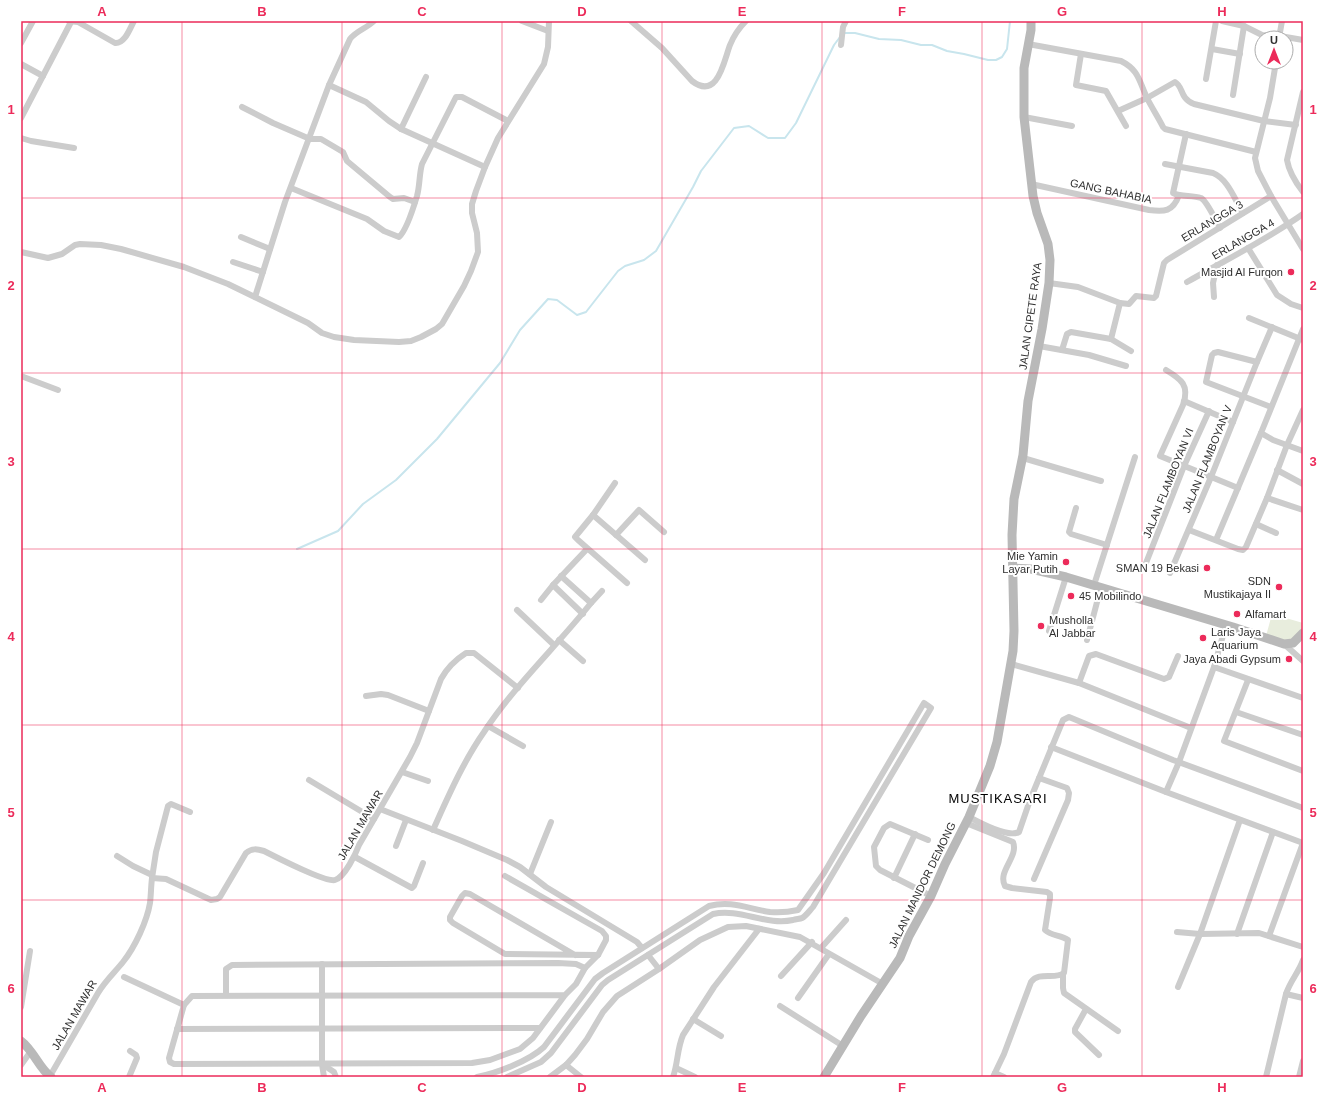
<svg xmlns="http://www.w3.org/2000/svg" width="1324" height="1098" font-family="Helvetica,sans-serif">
<rect width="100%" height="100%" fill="#fff"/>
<!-- green -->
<path fill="#e8eddd" d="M1272 614 1303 623C1303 628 1302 631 1298 635 1288 645 1279 640 1266 636Z"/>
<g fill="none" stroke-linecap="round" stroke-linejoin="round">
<!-- stream -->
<g stroke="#c8e5ed" stroke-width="2">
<polyline points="844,33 855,33 879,39 901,40 921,45 932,45 947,51 964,54 988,60 996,60 1002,57 1007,49 1010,21"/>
<polyline points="297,549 338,531 363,504 396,480 437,439 500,363 520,330 548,299 557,300 577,315 586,312 618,271 625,266 644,260 656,251 693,187 701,171 734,128 749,126 768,138 785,138 796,123 834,45 840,37"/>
</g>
<!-- minor -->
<g stroke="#ccc" stroke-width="6">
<path d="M69 21 78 22 115 43C125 44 130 28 134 21"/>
<polyline points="522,21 548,31"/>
<path d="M631 21 662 48 692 81C718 101 724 60 730 45 734 35 739 28 746 21"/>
<polyline points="1222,21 1244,26 1262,35 1280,36 1303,40"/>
<polyline points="1279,38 1282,21"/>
<polyline points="21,43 33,21"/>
<path d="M1028 44 1121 61C1139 70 1139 81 1147 98 1152 108 1158 117 1163 127L1165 129 1256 152"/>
<polyline points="841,45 843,27 846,21"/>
<polyline points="1212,49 1240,54"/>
<polyline points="1081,54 1076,85 1106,91 1126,126"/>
<polyline points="1276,62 1270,98 1255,158 1258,171 1271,196 1303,249"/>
<polyline points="21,64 43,76"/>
<polyline points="1206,79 1216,21"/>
<polyline points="329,85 366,102 389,121 401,129 485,167"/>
<path d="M1303 92 1287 160C1289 172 1296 183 1303 192"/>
<polyline points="1233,95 1244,26"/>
<polyline points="242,107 273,123 310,139 321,139 343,152 347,161 390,197 393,199 404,198 415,202"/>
<path d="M1118 111 1147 98 1175 82C1184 87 1179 98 1194 104L1264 121 1296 125"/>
<polyline points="1024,117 1072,126"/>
<polyline points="21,118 71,22"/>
<polyline points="401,129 426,77"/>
<path d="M1186 134 1173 193C1181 197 1192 195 1201 198 1207 201 1216 221 1220 228"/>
<polyline points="21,138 31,141 74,148"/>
<path d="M1165 164 1213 173C1228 179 1235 200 1243 213"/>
<path d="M1031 184 1149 210C1164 212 1173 212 1179 195"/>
<path d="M291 188 367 219 384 231 399 237C406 231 414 206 417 196 420 185 419 175 422 164L456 97H462L508 121"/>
<polyline points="241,237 270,249"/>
<polyline points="1248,248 1277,295 1291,304 1303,308"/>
<polyline points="21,252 48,258 62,254 75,245 80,244 101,245 121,249 184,267 228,284 308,323 322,333 334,337 354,340 399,342 411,341 421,337 436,329 442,324 464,286 471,271 478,252 477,233 472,213 472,204 476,191 485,167 498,138 544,64 548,47 549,21"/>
<polyline points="233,262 263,272"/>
<path d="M1187 282C1226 260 1266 240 1303 214"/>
<polyline points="1049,283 1078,287 1120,303 1129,304 1136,296 1154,298 1156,296 1164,263 1167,260 1271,196"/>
<path d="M255 297 285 202 329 85 350 39C356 31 367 28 374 21"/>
<polyline points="1214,297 1213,283 1217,265"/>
<polyline points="1249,318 1303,340"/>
<polyline points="1303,329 1261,433 1273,440 1303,451"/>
<polyline points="1111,339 1120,303"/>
<polyline points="1039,346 1089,355 1126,366"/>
<polyline points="1062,350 1067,334 1071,332 1111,339 1131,351"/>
<polyline points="1257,362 1218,352 1214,353 1212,355 1206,382 1271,407"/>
<path d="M1166 370C1181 379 1190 385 1183 405L1160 456 1238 488"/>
<polyline points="21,376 58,390"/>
<polyline points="1184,401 1233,422"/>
<polyline points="1023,458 1101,481"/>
<polyline points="1277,470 1303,484"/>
<polyline points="615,483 593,515 575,537 578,540 627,583"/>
<polyline points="1267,498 1303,510"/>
<polyline points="1076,508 1069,532 1071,534 1107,545"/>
<polyline points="593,515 645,560"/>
<polyline points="1256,524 1276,533"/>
<polyline points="1189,530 1238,549 1243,550 1246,547 1267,498 1287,445 1303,410"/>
<polyline points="616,535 639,510 664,532"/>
<polyline points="1216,540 1261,433"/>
<polyline points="1146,563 1184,466 1209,411"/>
<polyline points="1170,573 1211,477 1257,362 1272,327"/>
<polyline points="1094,585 1135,457"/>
<polyline points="541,600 553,585"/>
<polyline points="591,603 602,591"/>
<polyline points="517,610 554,645"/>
<polyline points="583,614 553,585 587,549"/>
<polyline points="1049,631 1066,577"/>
<polyline points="559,640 583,661"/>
<polyline points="1087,640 1101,587"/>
<polyline points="1284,644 1303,661"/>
<polyline points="1011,664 1079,683 1191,728"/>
<polyline points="1214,667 1303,698"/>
<polyline points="1248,680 1224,741 1303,771"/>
<polyline points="1079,683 1089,656 1096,654 1164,679 1169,677 1178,656"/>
<polyline points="366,696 381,694 388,695 429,711"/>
<polyline points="1236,712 1303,735"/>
<polyline points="488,726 523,746"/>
<polyline points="1051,747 1166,792 1303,843"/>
<polyline points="402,772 428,781"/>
<polyline points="309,780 374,819"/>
<polyline points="1166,792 1179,762 1214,667 1226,625"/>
<polyline points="380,809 462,841 507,860 520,867 546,887 637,942 642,948"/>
<path d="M969 817C980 823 1008 838 1019 832L1030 800 1063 720 1069 717 1173 760 1303 808"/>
<path d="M966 823 1013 842C1019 857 997 871 1005 886L1012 888 1047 892 1050 894V898L1045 930C1051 936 1061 935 1068 940L1064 973C1055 980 1039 971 1031 982L1004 1054 993 1077"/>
<path d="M433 830C448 797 463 762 484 732 515 685 556 647 591 603L561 576"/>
<polyline points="928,840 890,824 884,828 874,847 876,866 880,870 931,896"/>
<polyline points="396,846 406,820"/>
<polyline points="117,856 133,866 152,875"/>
<polyline points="355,857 412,888 414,886 423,863"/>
<polyline points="530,874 551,822"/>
<polyline points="505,876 602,931 606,936 606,940 598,955 505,954 453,923 450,920 450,917 462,896 465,893 470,894 575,955"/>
<polyline points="152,878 156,852 168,806 171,804 190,812"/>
<polyline points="894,878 915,834"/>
<polyline points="1034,879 1068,800 1069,793 1067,788 1039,778"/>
<polyline points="1177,932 1200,934 1259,933 1303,947"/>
<polyline points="1237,934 1273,832"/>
<polyline points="1269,936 1303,843"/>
<polyline points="821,948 846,920"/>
<polyline points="648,955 659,969"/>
<polyline points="322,964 322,1064 324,1077"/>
<polyline points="585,968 598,955"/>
<polyline points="1063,974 1063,988 1064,993 1118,1031"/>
<polyline points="781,976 812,942"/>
<polyline points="124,977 184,1005"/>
<polyline points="1178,987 1200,934 1240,820"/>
<polyline points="1286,994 1303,998"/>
<polyline points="226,996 226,969 232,965 558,963 576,964 585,968 576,984 565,995 533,1038 520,1049 490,1060 472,1063 174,1064 170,1062 169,1058 184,1005 192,996 565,995"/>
<polyline points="798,998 829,954"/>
<polyline points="780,1006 843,1046"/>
<polyline points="21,1007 30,951"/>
<polyline points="1086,1009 1075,1029 1075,1032 1099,1055"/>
<polyline points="693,1019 721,1036"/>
<polyline points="177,1029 540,1028"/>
<polyline points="322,1064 334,1072 336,1077"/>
<polyline points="21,1065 31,1051"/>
<polyline points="566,1065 581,1077"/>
<polyline points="676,1068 695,1077"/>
<polyline points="995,1073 1004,1077"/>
<path d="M50 1076 98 993C105 981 115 972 123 962 135 947 147 921 150 903 151 895 151 886 152 878L166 879 211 900 217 899 220 897 246 853C252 848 257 849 264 851 276 857 326 883 335 880 345 877 356 853 359 845L410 757 417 743 441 679C447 668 455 660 466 653H474L518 688"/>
<polyline points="129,1077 137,1058 136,1055 130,1051"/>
<path d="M477 1077C497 1073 529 1061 544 1047L595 979 603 973 709 906C732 900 748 909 770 912 780 913 789 912 798 910L824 873 924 703 931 708 813 907C810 910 806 916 802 918 800 919 796 919 793 920 766 926 740 908 713 914L608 980 602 985 551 1053 541 1062 507 1077"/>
<polyline points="550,1077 566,1065 575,1055 587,1039 603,1012 617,996 659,969 700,940 728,927 746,926 800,937 883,984"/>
<path d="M673 1077C678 1063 677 1049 683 1035L714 987 759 929"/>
<path d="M1266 1077 1286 994C1290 981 1299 972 1303 960"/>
<polyline points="1299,1077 1303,1061"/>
</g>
<!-- secondary -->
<g stroke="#b9b9b9" stroke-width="9">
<polyline points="1013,568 1031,569 1066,577 1233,627 1284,644 1293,643 1303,633"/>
<path d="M21 1041C34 1051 39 1068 51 1077"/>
<polyline points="824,1077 861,1016 900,958 909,936 931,896 945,864 969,817 990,766 997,742 1013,651 1014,631 1012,535 1014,499 1023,455 1028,401 1042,329 1049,283 1050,260 1048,244 1037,213 1033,196 1024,117 1024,68 1031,30 1031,21"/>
</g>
</g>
<!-- grid -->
<path fill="none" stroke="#ec2b5a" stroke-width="1" stroke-opacity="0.55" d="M182 21V1077M342 21V1077M502 21V1077M662 21V1077M822 21V1077M982 21V1077M1142 21V1077M21 198H1303M21 373H1303M21 549H1303M21 725H1303M21 900H1303"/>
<!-- markers -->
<g fill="#ec2b5a" stroke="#fff" stroke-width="1.5">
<circle cx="1291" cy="272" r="4"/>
<circle cx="1066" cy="562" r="4"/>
<circle cx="1207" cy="568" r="4"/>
<circle cx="1279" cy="587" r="4"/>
<circle cx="1071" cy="596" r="4"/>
<circle cx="1237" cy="614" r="4"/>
<circle cx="1041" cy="626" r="4"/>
<circle cx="1203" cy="638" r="4"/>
<circle cx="1289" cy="659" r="4"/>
</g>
<g text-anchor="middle" stroke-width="4" stroke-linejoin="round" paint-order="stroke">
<!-- street labels -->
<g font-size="11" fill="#2f2f2f" stroke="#fff">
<text transform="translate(1111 191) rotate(12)" y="4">GANG BAHABIA</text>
<text transform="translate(1212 221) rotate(-31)" y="4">ERLANGGA 3</text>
<text transform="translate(1243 239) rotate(-30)" y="4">ERLANGGA 4</text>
<text transform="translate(1030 316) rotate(-82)" y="4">JALAN CIPETE RAYA</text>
<text transform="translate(1207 459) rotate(-68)" y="4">JALAN FLAMBOYAN V</text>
<text transform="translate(1168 483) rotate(-68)" y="4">JALAN FLAMBOYAN VI</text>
<text transform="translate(360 825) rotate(-60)" y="4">JALAN MAWAR</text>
<text transform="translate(922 885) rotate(-64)" y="4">JALAN MANDOR DEMONG</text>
<text transform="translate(74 1015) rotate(-60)" y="4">JALAN MAWAR</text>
</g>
<!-- poi labels -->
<g font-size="11" fill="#2f2f2f" stroke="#fff" text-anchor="end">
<text x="1283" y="276">Masjid Al Furqon</text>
<text x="1058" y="560">Mie Yamin<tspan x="1058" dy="13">Layar Putih</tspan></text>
<text x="1199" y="572">SMAN 19 Bekasi</text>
<text x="1271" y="585">SDN<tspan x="1271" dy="13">Mustikajaya II</tspan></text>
<text x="1079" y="600" text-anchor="start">45 Mobilindo</text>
<text x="1245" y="618" text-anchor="start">Alfamart</text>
<text x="1049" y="624" text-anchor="start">Musholla<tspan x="1049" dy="13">Al Jabbar</tspan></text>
<text x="1211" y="636" text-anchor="start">Laris Jaya<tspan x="1211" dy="13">Aquarium</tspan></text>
<text x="1281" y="663">Jaya Abadi Gypsum</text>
</g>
<!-- quarter labels -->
<g font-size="13" letter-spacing="1" fill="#000" stroke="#fff">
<text x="998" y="803">MUSTIKASARI</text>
</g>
</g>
<!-- border -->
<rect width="1324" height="1098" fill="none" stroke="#ffffff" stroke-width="44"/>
<!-- north arrow -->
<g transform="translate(1274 50)"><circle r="19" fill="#ffffff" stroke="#acacac"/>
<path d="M0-3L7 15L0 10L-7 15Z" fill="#ec2b5a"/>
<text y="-6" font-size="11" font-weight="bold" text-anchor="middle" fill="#2f2f2f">U</text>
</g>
<rect x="22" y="22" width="1280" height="1054" fill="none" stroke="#ec2b5a" stroke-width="1.5"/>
<g font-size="13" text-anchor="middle" font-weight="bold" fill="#ec2b5a">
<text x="102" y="16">A</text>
<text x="262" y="16">B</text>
<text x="422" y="16">C</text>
<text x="582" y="16">D</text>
<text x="742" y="16">E</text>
<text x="902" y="16">F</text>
<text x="1062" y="16">G</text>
<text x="1222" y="16">H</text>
<text x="11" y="114">1</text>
<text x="1313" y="114">1</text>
<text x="11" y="290">2</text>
<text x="1313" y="290">2</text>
<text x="11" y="466">3</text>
<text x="1313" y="466">3</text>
<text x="11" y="641">4</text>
<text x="1313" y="641">4</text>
<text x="11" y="817">5</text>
<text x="1313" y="817">5</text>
<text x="11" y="993">6</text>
<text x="1313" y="993">6</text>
<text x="102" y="1092">A</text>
<text x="262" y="1092">B</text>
<text x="422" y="1092">C</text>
<text x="582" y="1092">D</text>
<text x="742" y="1092">E</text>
<text x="902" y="1092">F</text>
<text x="1062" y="1092">G</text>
<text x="1222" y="1092">H</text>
</g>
</svg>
